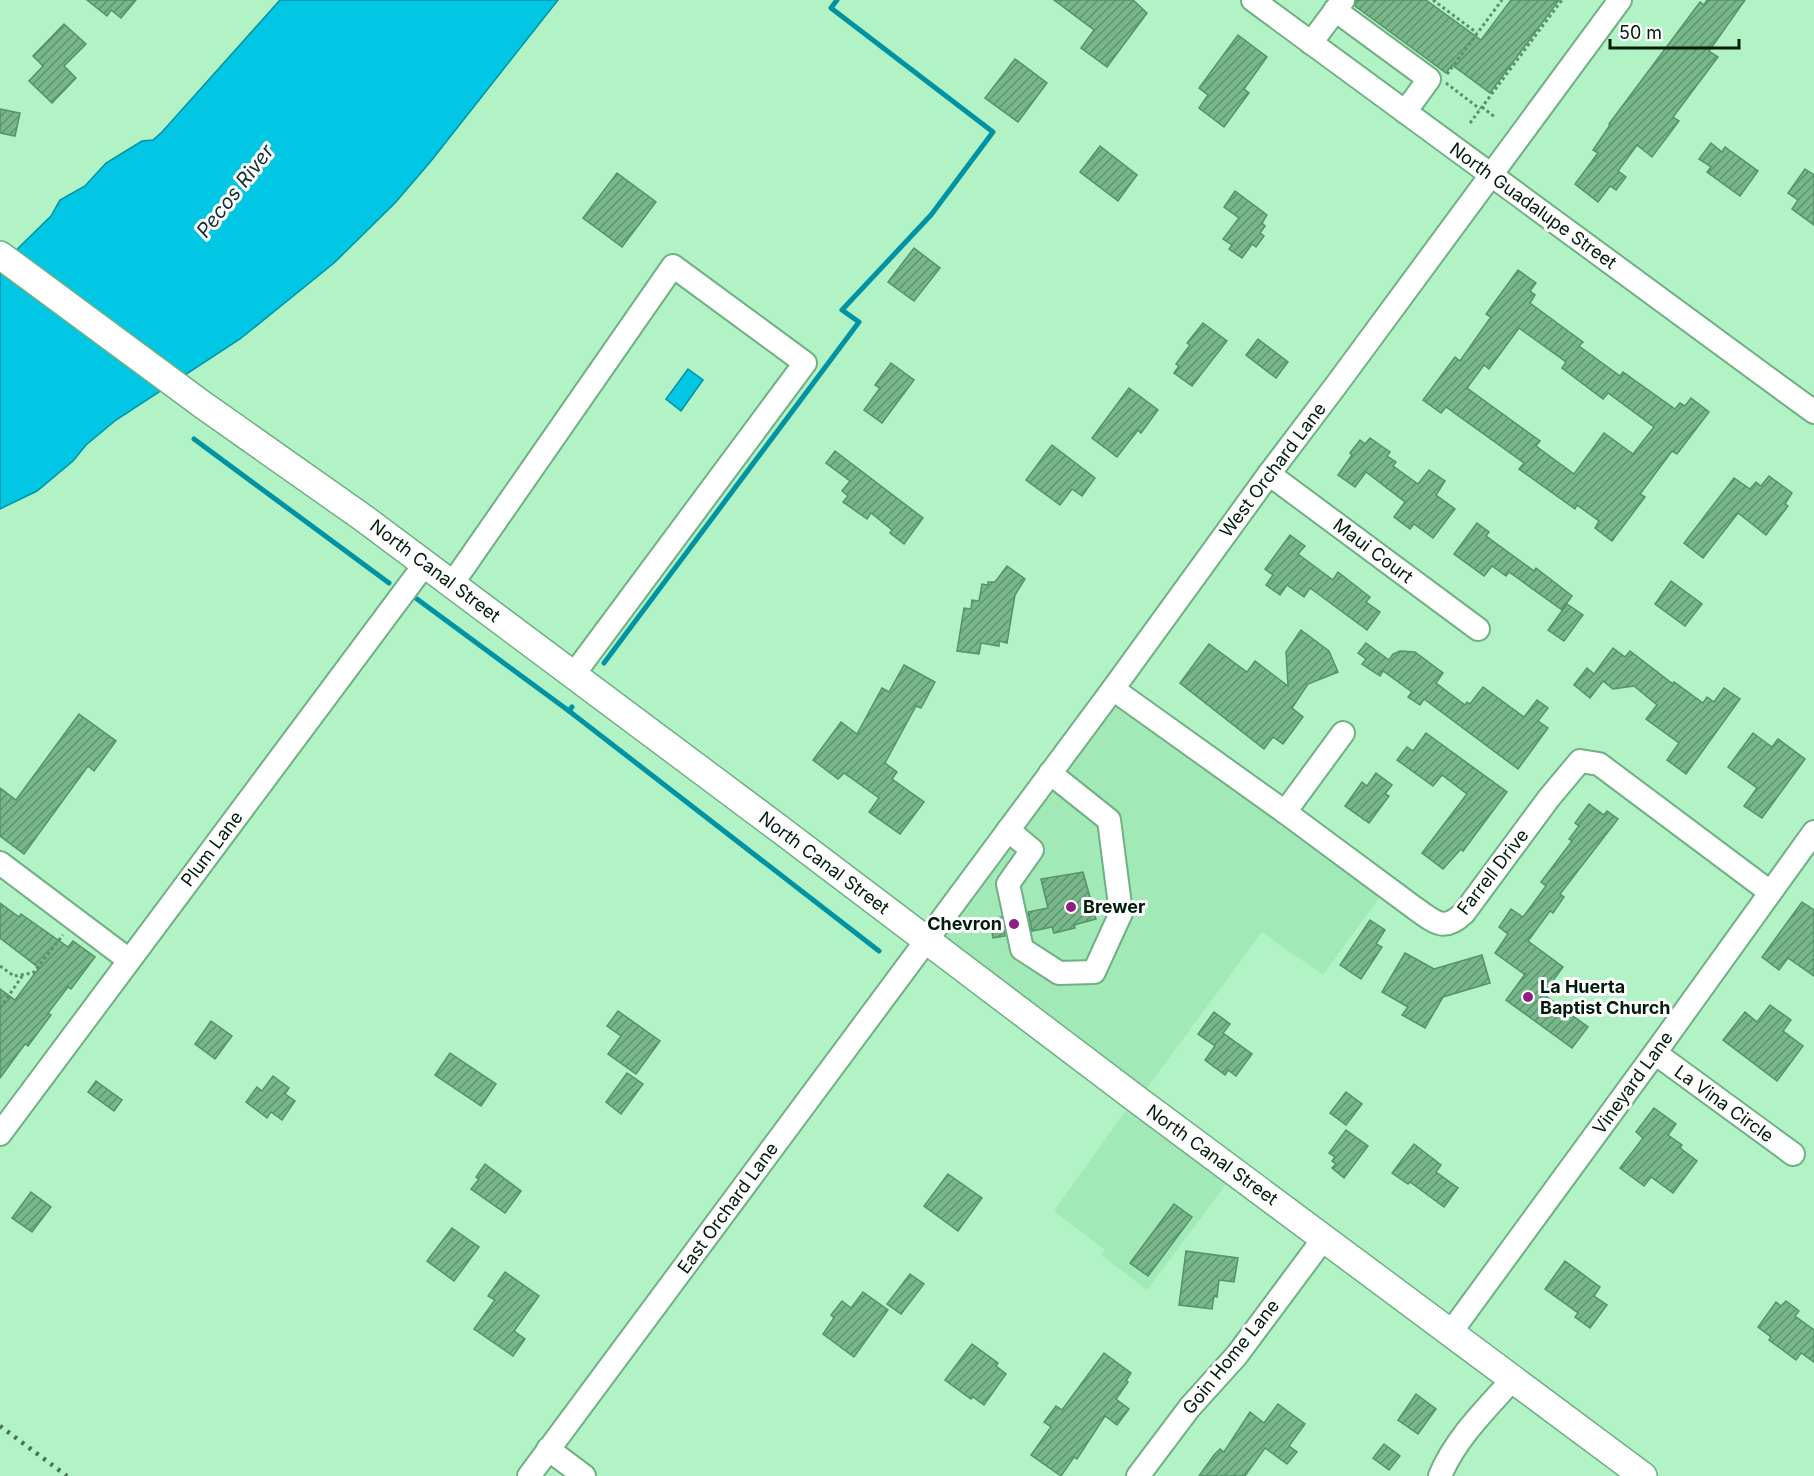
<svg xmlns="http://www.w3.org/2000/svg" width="1814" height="1476" font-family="Inter,sans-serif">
<defs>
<pattern id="building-hatch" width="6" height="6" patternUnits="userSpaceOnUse" patternTransform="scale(1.5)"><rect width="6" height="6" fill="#77b78a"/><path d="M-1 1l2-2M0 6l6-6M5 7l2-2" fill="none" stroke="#5f946f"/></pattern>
</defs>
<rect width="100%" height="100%" fill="#b1f3c4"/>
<!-- built -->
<polygon fill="#a1e9b6" points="1113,689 1387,887 1323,975 1262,932 1138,1100 1235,1172 1147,1290 1101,1255 1105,1250 1054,1211 1135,1098 926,941"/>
<!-- water -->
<g fill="#01c6e4" stroke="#0193a3" stroke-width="1.5">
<polygon points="280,0 558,0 431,161 395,203 334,263 240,339 116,420 86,445 73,461 37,491 0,509 0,266 51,216 60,200 85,186 106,163 142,141 153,140 162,132"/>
<polygon points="688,369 703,380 681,411 666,399"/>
</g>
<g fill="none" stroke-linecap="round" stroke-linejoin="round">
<!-- stream -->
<g stroke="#0193a3" stroke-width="5">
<polyline points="194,439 389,583"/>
<polyline points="417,599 569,711 572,707"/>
<polyline points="604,663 859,322 842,310 931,215 993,132 831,8 837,0"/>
<polyline points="569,711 879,951"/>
</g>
</g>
<!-- building -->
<g fill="url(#building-hatch)" stroke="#549368" stroke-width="1.5" fill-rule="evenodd">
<polygon points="87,0 136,0 121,18 111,10 107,16"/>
<polygon points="1054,0 1133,0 1147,13 1107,67 1081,48 1094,30"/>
<polygon points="1356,0 1426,0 1481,40 1511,0 1559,0 1490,93 1452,65 1446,73 1355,6"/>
<polygon points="1707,0 1745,0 1709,51 1718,57 1673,117 1679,121 1652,157 1637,145 1618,171 1626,177 1616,190 1610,186 1598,202 1575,184 1598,153 1593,150 1610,125 1609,124 1700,2 1704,5"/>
<polygon points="64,24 86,44 64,66 76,78 52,103 29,81 43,66 33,56"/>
<polygon points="1238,35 1267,57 1244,89 1249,93 1224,127 1199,108 1208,95 1199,88"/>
<polygon points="1015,59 1047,83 1018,122 985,98"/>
<polygon points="0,109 20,113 15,136 0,133"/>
<polygon points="1711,143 1722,152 1725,147 1758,171 1740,196 1707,172 1711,167 1699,159"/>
<polygon points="1100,146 1137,175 1118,201 1080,172"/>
<polygon points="1805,169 1814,175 1814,225 1792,209 1798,200 1788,193"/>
<polygon points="617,173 656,202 622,247 583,218"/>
<polygon points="1235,191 1267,215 1262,223 1265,226 1260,233 1264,236 1256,247 1252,244 1242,258 1229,249 1232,245 1223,239 1239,218 1224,207"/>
<polygon points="914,248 940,268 914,301 888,282"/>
<path d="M1518 270 1536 283 1530 291 1535 295 1530 303 1583 342 1579 346 1620 376 1623 372 1675 409 1680 403 1685 406 1691 398 1709 412 1677 454 1672 451 1640 494 1645 497 1612 541 1595 528 1599 521 1577 505 1575 509 1519 469 1524 463 1446 407 1441 413 1423 400 1455 357 1460 361 1491 317 1486 314ZM1519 328 1566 362 1562 368 1603 399 1608 393 1654 427 1633 454 1604 433 1574 474 1536 446 1540 441 1467 388 1484 365 1489 369Z"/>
<polygon points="1203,323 1227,341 1192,386 1174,373 1179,366 1176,364 1190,345 1187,343"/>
<polygon points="1258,339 1288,362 1276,378 1246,355"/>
<polygon points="891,363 914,380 882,423 864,410 880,388 875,385"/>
<polygon points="1129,388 1158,410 1141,433 1138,430 1117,457 1092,438"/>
<polygon points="1370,438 1390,452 1387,456 1396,462 1393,466 1418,484 1429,470 1445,481 1436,495 1455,509 1433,538 1414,524 1410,529 1394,517 1405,502 1366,472 1355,487 1338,475 1352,455 1350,453 1360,440 1365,444"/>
<polygon points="1052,445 1095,478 1082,496 1072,489 1060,505 1026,480"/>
<polygon points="835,451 923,518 904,544 890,533 892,530 871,513 867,519 843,502 848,496 842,491 850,481 826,463"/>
<polygon points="1769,476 1792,493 1785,504 1788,506 1766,535 1738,513 1703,558 1684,543 1734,478 1750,489 1756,482 1761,486"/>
<polygon points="1477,523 1489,532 1486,536 1534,571 1536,568 1572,596 1562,610 1509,572 1506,576 1492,566 1484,576 1454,554"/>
<polygon points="1290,535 1305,546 1298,554 1333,580 1338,572 1370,597 1366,602 1380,612 1367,630 1310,588 1304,597 1287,585 1280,595 1266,585 1273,575 1265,569"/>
<polygon points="1007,566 1025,579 1015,595 1007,643 999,641 999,646 981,643 979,654 957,651 964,608 971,609 972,600 979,601 982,584 988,585 988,582 995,582"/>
<polygon points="1671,581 1702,604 1685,626 1655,604"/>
<polygon points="1567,604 1583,615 1564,641 1548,630"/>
<polygon points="1301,630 1329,651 1338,672 1308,684 1292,708 1303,717 1283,744 1273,737 1264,749 1180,683 1209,644 1247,672 1255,661 1288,686 1286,652"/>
<polygon points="1366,643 1389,660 1393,654 1400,651 1415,652 1443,673 1436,683 1465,705 1467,702 1470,704 1483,687 1524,717 1537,700 1548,708 1538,721 1548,728 1518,769 1424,699 1420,705 1408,697 1412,692 1383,671 1380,676 1362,664 1366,659 1358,653"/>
<polygon points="1613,648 1625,657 1630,651 1673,684 1674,682 1703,703 1707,697 1714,702 1724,688 1740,699 1686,774 1667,760 1679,743 1646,719 1657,705 1634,686 1613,689 1603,681 1590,698 1574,685 1587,668 1594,674"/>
<polygon points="904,665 935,682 921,708 916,706 885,763 897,772 892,779 924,802 900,834 869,812 879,798 844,773 838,779 813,760 841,722 857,734 882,688 889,692"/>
<polygon points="79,714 116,741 94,771 88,766 24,854 0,836 0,788 16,800"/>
<polygon points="1426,733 1507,792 1463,851 1461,849 1443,869 1422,853 1467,794 1442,775 1433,786 1397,760 1407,747 1413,751"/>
<polygon points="1753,733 1772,747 1778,739 1805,759 1762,818 1744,806 1757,788 1728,767"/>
<polygon points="1376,773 1392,785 1385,794 1389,796 1369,823 1345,806 1362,782 1367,786"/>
<polygon points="1589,804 1604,815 1607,811 1618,819 1560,894 1564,897 1553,913 1550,911 1528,941 1563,967 1543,994 1588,1027 1572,1048 1506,1000 1526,973 1524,974 1495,953 1508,934 1499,927 1511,909 1523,917 1546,886 1541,882 1572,841 1569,839 1579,826 1575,823"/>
<polygon points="1083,872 1096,919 1074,925 1075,928 1054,933 1052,927 1032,931 1028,912 1048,908 1041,879"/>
<polygon points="1802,902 1814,910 1814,976 1788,958 1779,970 1762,957"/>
<polygon points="0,903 19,917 21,914 68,947 73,941 95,957 71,989 68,987 48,1013 51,1015 28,1046 25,1044 0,1078 0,989 15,1000 39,968 0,938"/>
<polygon points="1001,917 1005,936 993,938 990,919"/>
<polygon points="1370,920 1385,930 1376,944 1382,947 1361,979 1340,965"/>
<polygon points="1405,953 1434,969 1482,955 1490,983 1443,997 1425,1028 1402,1015 1408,1007 1382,992"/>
<polygon points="1770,1005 1791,1020 1783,1031 1803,1046 1777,1081 1723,1040 1745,1012 1757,1022"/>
<polygon points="618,1011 660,1041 636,1074 608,1054 621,1036 607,1026"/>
<polygon points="1214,1012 1230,1024 1223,1033 1252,1054 1236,1076 1228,1070 1225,1075 1205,1060 1215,1046 1198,1034"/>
<polygon points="211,1021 232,1036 215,1059 195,1044"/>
<polygon points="450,1053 496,1084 481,1106 435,1075"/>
<polygon points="627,1073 643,1084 621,1114 606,1102"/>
<polygon points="273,1076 289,1088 285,1094 295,1101 282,1120 271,1112 267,1118 246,1102 257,1087 262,1091"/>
<polygon points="96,1081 122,1100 114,1111 88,1092"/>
<polygon points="1346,1092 1362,1104 1346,1125 1330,1113"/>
<polygon points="1654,1108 1676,1124 1668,1135 1682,1145 1680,1148 1697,1161 1673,1193 1651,1177 1644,1186 1620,1168 1643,1138 1636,1132"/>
<polygon points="1346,1130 1368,1146 1344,1178 1332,1168 1336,1164 1332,1161 1335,1157 1329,1153"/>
<polygon points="1414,1144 1441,1165 1436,1172 1458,1188 1444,1207 1410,1182 1408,1184 1392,1173"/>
<polygon points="485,1164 521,1191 505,1213 471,1189 479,1179 476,1177"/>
<polygon points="948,1174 982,1198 958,1231 924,1206"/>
<polygon points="31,1192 51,1207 32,1232 12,1218"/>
<polygon points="1174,1204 1192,1217 1148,1276 1130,1263"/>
<polygon points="452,1228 479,1247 454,1281 427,1261"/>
<polygon points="1186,1251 1238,1258 1234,1282 1219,1280 1217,1297 1214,1296 1212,1309 1179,1305"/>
<polygon points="1565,1261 1600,1287 1594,1296 1607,1305 1590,1328 1575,1317 1578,1313 1545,1289"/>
<polygon points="505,1272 539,1296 514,1331 525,1339 513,1356 474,1329 495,1300 488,1296"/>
<polygon points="910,1274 924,1284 901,1314 887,1304"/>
<polygon points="863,1292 888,1310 854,1357 823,1334 834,1318 831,1315 842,1301 851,1308"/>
<polygon points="1786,1301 1799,1311 1795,1316 1814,1330 1814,1362 1801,1353 1796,1360 1769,1340 1771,1337 1758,1327 1776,1302 1781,1306"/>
<polygon points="972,1344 998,1363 996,1366 1006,1374 984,1405 973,1397 971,1399 945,1380"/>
<polygon points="1104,1353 1131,1373 1126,1381 1128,1382 1116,1399 1129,1409 1117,1425 1105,1416 1077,1459 1074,1457 1061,1476 1031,1455 1051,1427 1044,1422 1056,1406 1062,1410"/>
<polygon points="1416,1394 1436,1409 1418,1434 1398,1420"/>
<polygon points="1278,1404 1305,1424 1289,1446 1297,1452 1287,1464 1265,1448 1245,1476 1199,1476 1214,1455 1220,1449 1224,1452 1250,1412 1264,1423"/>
<polygon points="1384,1444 1400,1456 1389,1470 1373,1458"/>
</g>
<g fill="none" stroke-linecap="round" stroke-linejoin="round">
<!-- minor casing -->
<g stroke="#70b083" stroke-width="26">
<g id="minor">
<polyline points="1253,0 1814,412"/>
<polyline points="1335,10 1429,79 1405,112"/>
<polyline points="1311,43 1343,0"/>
<polyline points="1269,474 1478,629"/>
<polyline points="452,584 673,266 805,363 574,674"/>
<path d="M1113 689 1285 812 1416 909C1436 923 1444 932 1464 913L1549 798 1580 761 1599 764 1770 892"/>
<polyline points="1285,812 1343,733"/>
<polyline points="1008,830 1032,850 1008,884 1022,949 1059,973 1094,972 1121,913 1109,820 1050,773"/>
<polyline points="0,863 129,960"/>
<polyline points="1655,1053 1793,1154"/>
<polyline points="0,1134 425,564"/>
<polyline points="1451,1332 1655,1053 1814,832"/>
<polyline points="548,1449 584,1476"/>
<polyline points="529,1476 1113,689 1269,474 1337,384 1620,0"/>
<polyline points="1138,1476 1190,1407 1237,1355 1324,1238"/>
<path d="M1440 1476C1455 1439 1487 1408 1513 1379"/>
</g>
</g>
<!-- major casing -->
<g stroke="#70b083" stroke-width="30">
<polyline id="major" points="0,255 203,405 362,517 781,830 1135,1098 1643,1476"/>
</g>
<!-- path -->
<g stroke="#5f8e6d" stroke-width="3" stroke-dasharray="3 3" stroke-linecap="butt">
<polyline points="1433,0 1477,33"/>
<polyline points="1447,74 1502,0"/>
<polyline points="1446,83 1480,109"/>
<polyline points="1482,107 1496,118"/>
<polyline points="1470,123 1562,0"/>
<polyline points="0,966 14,976 33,973 63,935"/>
<polyline points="0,1008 23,975"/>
</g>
<!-- minor -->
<use href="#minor" stroke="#fff" stroke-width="22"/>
<!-- major -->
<use href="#major" stroke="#fff" stroke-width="27"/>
<!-- rail -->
<polyline stroke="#497356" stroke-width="4.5" stroke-dasharray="3 6" stroke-linecap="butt" points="0,1426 67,1476"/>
</g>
<!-- markers -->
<g fill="#8e1f81" stroke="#fff" stroke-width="2">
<circle cx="1071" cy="907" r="6"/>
<circle cx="1014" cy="924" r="6"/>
<circle cx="1528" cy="997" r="6"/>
</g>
<g text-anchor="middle" stroke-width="6" stroke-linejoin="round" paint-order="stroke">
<!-- street labels -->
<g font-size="18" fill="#021c0b" stroke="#fff">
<text transform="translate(1533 206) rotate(36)" y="6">North Guadalupe Street</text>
<text transform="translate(1273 470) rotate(-53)" y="6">West Orchard Lane</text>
<text transform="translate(1373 551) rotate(37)" y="6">Maui Court</text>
<text transform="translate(435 571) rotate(37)" y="6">North Canal Street</text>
<text transform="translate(212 849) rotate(-53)" y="6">Plum Lane</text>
<text transform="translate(824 863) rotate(37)" y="6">North Canal Street</text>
<text transform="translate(1493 872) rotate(-52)" y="6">Farrell Drive</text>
<text transform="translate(1633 1083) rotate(-54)" y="6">Vineyard Lane</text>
<text transform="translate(1724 1104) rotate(36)" y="6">La Vina Circle</text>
<text transform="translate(1212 1155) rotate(36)" y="6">North Canal Street</text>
<text transform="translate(728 1208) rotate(-54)" y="6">East Orchard Lane</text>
<text transform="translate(1231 1357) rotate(-51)" y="6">Goin Home Lane</text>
</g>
<!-- poi labels -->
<g font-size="18" font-weight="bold" fill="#021c0b" stroke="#fff" text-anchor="start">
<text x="1083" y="913">Brewer</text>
<text x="1002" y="930" text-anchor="end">Chevron</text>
<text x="1540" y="993">La Huerta<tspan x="1540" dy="21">Baptist Church</tspan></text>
</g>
<!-- water labels -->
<g font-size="20" font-style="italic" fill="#0e2f35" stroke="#fff">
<text transform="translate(235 191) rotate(-52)" y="7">Pecos River</text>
</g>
</g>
<!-- scale -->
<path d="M1610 39v9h129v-9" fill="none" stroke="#021c0b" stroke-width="3"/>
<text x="1619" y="39" font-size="18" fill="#021c0b" stroke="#ffffff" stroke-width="4.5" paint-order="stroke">50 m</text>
</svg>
